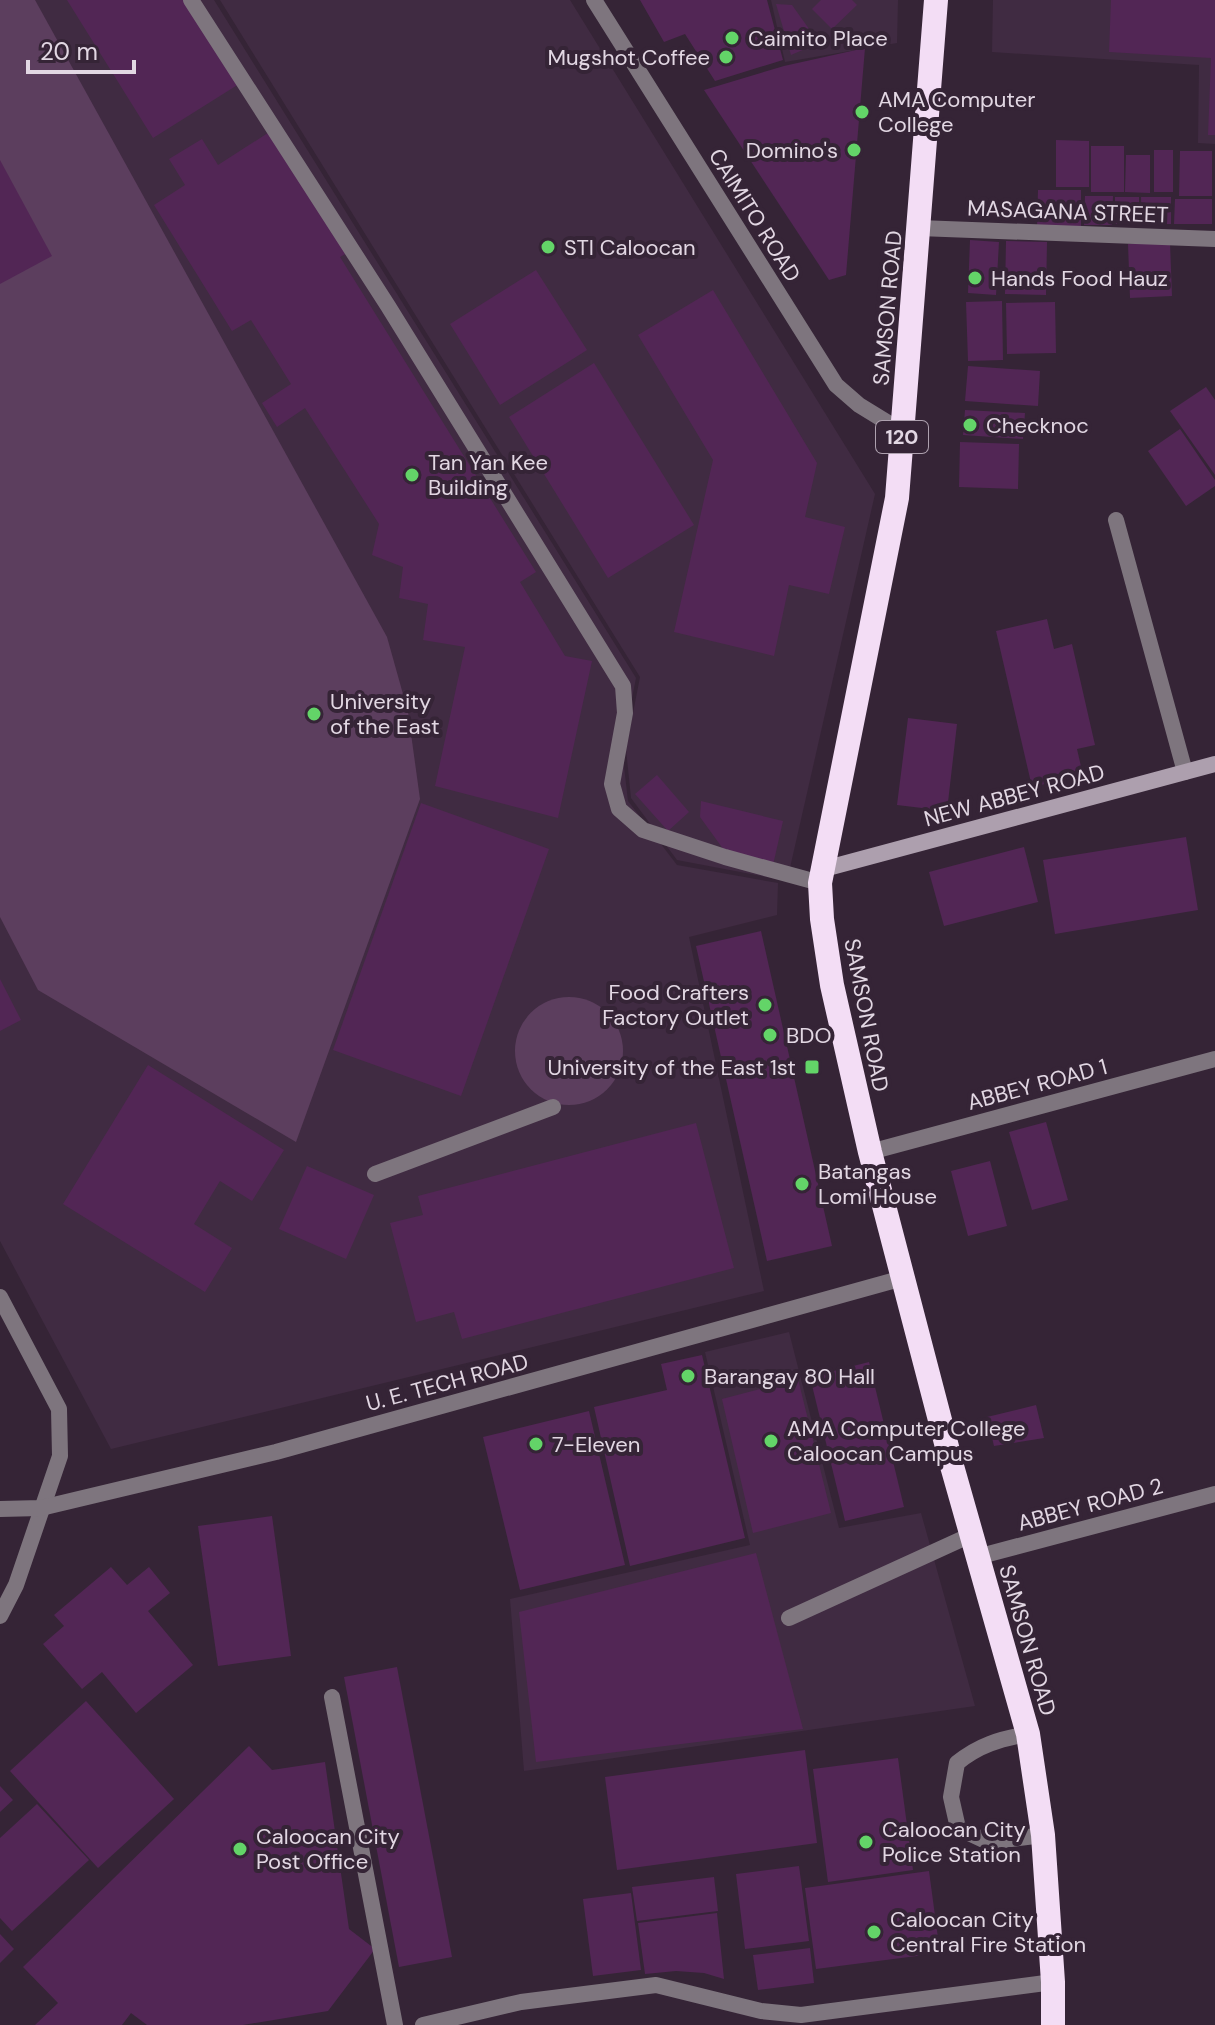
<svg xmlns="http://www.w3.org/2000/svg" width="1215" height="2025" font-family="'DM Sans',sans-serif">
<rect width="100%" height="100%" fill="#352436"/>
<!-- built -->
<g fill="#402b42">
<polygon points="0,0 214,0 636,678 622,749 628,801 677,865 778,883 777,915 689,937 764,1291 111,1449 0,1241"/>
<polygon points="220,0 570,0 875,494 787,881 677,860 631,798 626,749 640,677"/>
<polygon points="771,0 898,0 897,43 785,62"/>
<polygon points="993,0 1215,0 1215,144 1198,143 1199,65 992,52"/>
<polygon points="789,1332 839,1528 921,1513 975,1706 524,1771 510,1599 750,1545 705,1352"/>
</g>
<!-- green -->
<g fill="#5c3e5e">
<polygon points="0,0 35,0 387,637 408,712 420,799 296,1142 38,990 0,917"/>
<circle cx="569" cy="1051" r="54"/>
</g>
<!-- building -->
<g fill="#522655">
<polygon points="67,0 186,0 239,84 153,138"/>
<polygon points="640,0 767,0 783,60 715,81 685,34 664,42"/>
<polygon points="821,0 852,0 857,5 832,29 812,9"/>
<polygon points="1111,0 1215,0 1215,135 1208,135 1211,58 1109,52"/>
<polygon points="776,4 792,5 819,43 791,55"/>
<polygon points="865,48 846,275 829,280 704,90 784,66"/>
<polygon points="271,131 347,253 340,257 536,572 520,582 565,656 592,661 558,818 435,786 465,647 423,640 428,604 399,598 403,567 372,555 379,524 305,408 277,427 262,403 291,384 251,320 232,331 154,205 185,185 169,159 202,139 218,165"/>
<polygon points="1056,140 1089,141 1089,187 1056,187"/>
<rect x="1091" y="146" width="33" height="46"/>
<rect x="1154" y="150" width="19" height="42"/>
<polygon points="1180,151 1212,151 1212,196 1179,196"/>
<polygon points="1126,155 1150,155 1150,193 1125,192"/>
<polygon points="0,160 52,256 0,284"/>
<polygon points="1038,190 1081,190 1081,228 1037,228"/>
<polygon points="1085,196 1113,196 1112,225 1084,225"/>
<rect x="1115" y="197" width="24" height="27"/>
<polygon points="1141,197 1171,197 1171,224 1142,224"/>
<polygon points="1175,199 1212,199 1212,224 1174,224"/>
<polygon points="970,240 999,242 996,295 968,293"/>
<polygon points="1006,241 1047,242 1046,295 1005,294"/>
<polygon points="1170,243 1172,296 1130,298 1128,244"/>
<polygon points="536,270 587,350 500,405 450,324"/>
<polygon points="713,290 817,463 805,517 845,527 829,594 789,585 774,656 674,632 713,460 638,335"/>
<polygon points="1002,301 1003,360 968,361 966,302"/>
<polygon points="1055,302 1056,353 1007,354 1006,303"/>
<polygon points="594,363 694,525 608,578 509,417"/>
<polygon points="968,366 1040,371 1038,406 965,401"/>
<polygon points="1206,387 1215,400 1215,475 1170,411"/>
<polygon points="965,410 1025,413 1023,439 963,435"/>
<polygon points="1180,429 1215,480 1215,486 1186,506 1148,451"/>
<polygon points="960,442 1019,444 1018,489 959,487"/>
<polygon points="1047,619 1054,649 1072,644 1095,745 1077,749 1083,775 1032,787 996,631"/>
<polygon points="908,718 957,724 947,811 897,805"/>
<polygon points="657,775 689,812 668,831 635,794"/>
<polygon points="701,801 783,821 773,865 729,857 700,817"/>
<polygon points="421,803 549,849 461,1096 333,1050"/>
<polygon points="1186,837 1198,910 1055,934 1043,860"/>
<polygon points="1024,847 1038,902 944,926 929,872"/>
<polygon points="761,931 832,1246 767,1261 696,946"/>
<polygon points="0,979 21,1020 0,1031"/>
<polygon points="148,1065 284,1150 252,1201 220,1181 194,1224 232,1248 205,1292 63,1204"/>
<polygon points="1046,1122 1068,1200 1032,1210 1009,1132"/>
<polygon points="696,1123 734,1268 462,1339 454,1312 416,1322 390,1223 423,1215 418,1196"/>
<polygon points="990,1161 1007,1226 968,1236 951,1171"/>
<polygon points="307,1166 374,1195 346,1259 279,1229"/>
<polygon points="702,1355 745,1538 630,1566 594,1407 667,1390 661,1364"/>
<polygon points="869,1362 904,1507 845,1521 810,1377"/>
<polygon points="798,1379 831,1513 753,1533 722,1399"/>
<polygon points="1036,1405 1044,1438 994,1446 987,1417"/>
<polygon points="589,1411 625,1565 520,1590 483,1437"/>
<polygon points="272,1516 291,1656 218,1666 198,1526"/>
<polygon points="756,1553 803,1729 536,1762 519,1612"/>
<polygon points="111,1567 127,1585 149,1567 170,1593 148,1611 193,1665 136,1713 102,1672 82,1689 43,1644 64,1626 54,1615"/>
<polygon points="397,1667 452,1957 399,1967 344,1677"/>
<polygon points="86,1701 174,1799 98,1868 10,1771"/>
<polygon points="249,1746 272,1770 325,1762 349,1929 375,1949 328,2011 243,2025 147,2025 131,2013 122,2025 35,2025 58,2003 23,1967"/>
<polygon points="805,1750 817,1843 617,1870 605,1777"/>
<polygon points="898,1758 913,1870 828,1882 813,1769"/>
<polygon points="0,1786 13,1800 0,1812"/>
<polygon points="37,1804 89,1860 12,1931 0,1918 0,1838"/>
<polygon points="799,1866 809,1941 745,1949 736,1874"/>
<polygon points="929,1871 940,1953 816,1969 805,1888"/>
<polygon points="714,1877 718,1911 637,1921 632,1887"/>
<polygon points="631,1893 641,1970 593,1976 583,1899"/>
<polygon points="717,1913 724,1979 704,1973 676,1971 645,1974 638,1923"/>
<polygon points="0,1934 14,1949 0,1963"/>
<polygon points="810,1948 814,1983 758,1990 753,1955"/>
</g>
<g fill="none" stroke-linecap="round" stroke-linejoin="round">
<!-- lane -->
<g stroke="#7e757e" stroke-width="16">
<polyline points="191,0 388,306 623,686 625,713 612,784 619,809 643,830 725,857 820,883"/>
<polyline points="1116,520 1185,772"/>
<polyline points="375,1174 553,1107"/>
<polyline points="789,1618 973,1534"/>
<polyline points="332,1697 395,2025"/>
<path d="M1028 1734C1000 1739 979 1745 957 1763L951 1797 958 1828 988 1842 1043 1835"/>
<polyline points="423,2025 521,2002 656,1985 761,2011 801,2015 1053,1982"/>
</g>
<!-- street -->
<g stroke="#7e757e" stroke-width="16">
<polyline points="594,0 836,385 859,405 903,432"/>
<polyline points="919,228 1215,239"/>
<polyline points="870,1152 1215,1059"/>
<polyline points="0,1297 59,1409 60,1456 16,1585 0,1616"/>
<polyline points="0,1509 41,1508 276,1452 903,1278"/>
<polyline points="977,1557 1215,1494"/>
</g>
<!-- secondary -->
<polyline stroke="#ad9fae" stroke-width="16" points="824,869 1215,764"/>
<!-- highway -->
<polyline stroke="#f3ddf5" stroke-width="24" points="936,0 897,498 820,883 822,919 832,985 870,1152 952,1466 1028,1734 1043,1835 1053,1982 1053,2025"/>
</g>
<!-- markers -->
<g fill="#63d468" stroke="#352436" stroke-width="3">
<circle cx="732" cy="38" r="8"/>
<circle cx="726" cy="57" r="8"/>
<circle cx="862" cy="112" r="8"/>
<circle cx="854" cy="150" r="8"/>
<circle cx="548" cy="247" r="8"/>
<circle cx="975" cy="278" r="8"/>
<circle cx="970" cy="425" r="8"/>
<circle cx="412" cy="475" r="8"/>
<circle cx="314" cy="714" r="8"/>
<circle cx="765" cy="1005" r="8"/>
<circle cx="770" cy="1035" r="8"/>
<rect x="804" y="1059" width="16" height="16" rx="4"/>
<circle cx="802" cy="1184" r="8"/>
<circle cx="688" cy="1376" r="8"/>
<circle cx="771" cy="1441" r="8"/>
<circle cx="536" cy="1444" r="8"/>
<circle cx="866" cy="1842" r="8"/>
<circle cx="240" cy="1849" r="8"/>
<circle cx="874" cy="1932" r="8"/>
</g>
<g text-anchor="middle" stroke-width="8" stroke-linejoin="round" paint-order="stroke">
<!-- shield labels -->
<rect fill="#352436" stroke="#aea1af" stroke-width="2" x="876" y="421" width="52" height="32" rx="6"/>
<g font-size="20" font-weight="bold" fill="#e2d7e3">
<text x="902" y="444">120</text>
</g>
<!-- poi labels -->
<g font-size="22" fill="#e2d7e3" stroke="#352436" text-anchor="start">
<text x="748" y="46">Caimito Place</text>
<text x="710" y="65" text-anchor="end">Mugshot Coffee</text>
<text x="878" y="107">AMA Computer<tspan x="878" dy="25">College</tspan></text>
<text x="838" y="158" text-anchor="end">Domino's</text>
<text x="564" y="255">STI Caloocan</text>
<text x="991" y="286">Hands Food Hauz</text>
<text x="986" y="433">Checknoc</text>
<text x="428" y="470">Tan Yan Kee<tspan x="428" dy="25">Building</tspan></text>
<text x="330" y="709">University<tspan x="330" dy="25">of the East</tspan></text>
<text x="749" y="1000" text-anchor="end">Food Crafters<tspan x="749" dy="25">Factory Outlet</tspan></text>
<text x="786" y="1043">BDO</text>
<text x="796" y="1075" text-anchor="end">University of the East 1st</text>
<text x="818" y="1179">Batangas<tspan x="818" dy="25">Lomi House</tspan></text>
<text x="704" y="1384">Barangay 80 Hall</text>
<text x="787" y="1436">AMA Computer College<tspan x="787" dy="25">Caloocan Campus</tspan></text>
<text x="552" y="1452">7-Eleven</text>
<text x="882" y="1837">Caloocan City<tspan x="882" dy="25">Police Station</tspan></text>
<text x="256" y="1844">Caloocan City<tspan x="256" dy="25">Post Office</tspan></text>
<text x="890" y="1927">Caloocan City<tspan x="890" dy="25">Central Fire Station</tspan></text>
</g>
<!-- street labels -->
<g font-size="22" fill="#e2d7e3" stroke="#352436">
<text transform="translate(1068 211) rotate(2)" y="8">MASAGANA STREET</text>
<text transform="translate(755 215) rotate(58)" y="8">CAIMITO ROAD</text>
<text transform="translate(887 308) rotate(-85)" y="8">SAMSON ROAD</text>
<text transform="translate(1014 795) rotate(-15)" y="8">NEW ABBEY ROAD</text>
<text transform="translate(867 1015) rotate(79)" y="8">SAMSON ROAD</text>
<text transform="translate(1037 1084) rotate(-15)" y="8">ABBEY ROAD 1</text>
<text transform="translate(447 1382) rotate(-15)" y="8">U. E. TECH ROAD</text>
<text transform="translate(1090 1504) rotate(-15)" y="8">ABBEY ROAD 2</text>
<text transform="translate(1028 1640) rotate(74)" y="8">SAMSON ROAD</text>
</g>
</g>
<!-- scale -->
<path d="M28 60v12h106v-12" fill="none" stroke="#e2d7e3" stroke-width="4"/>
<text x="40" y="60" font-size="24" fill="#e2d7e3" stroke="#352436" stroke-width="6" paint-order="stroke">20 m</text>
</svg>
